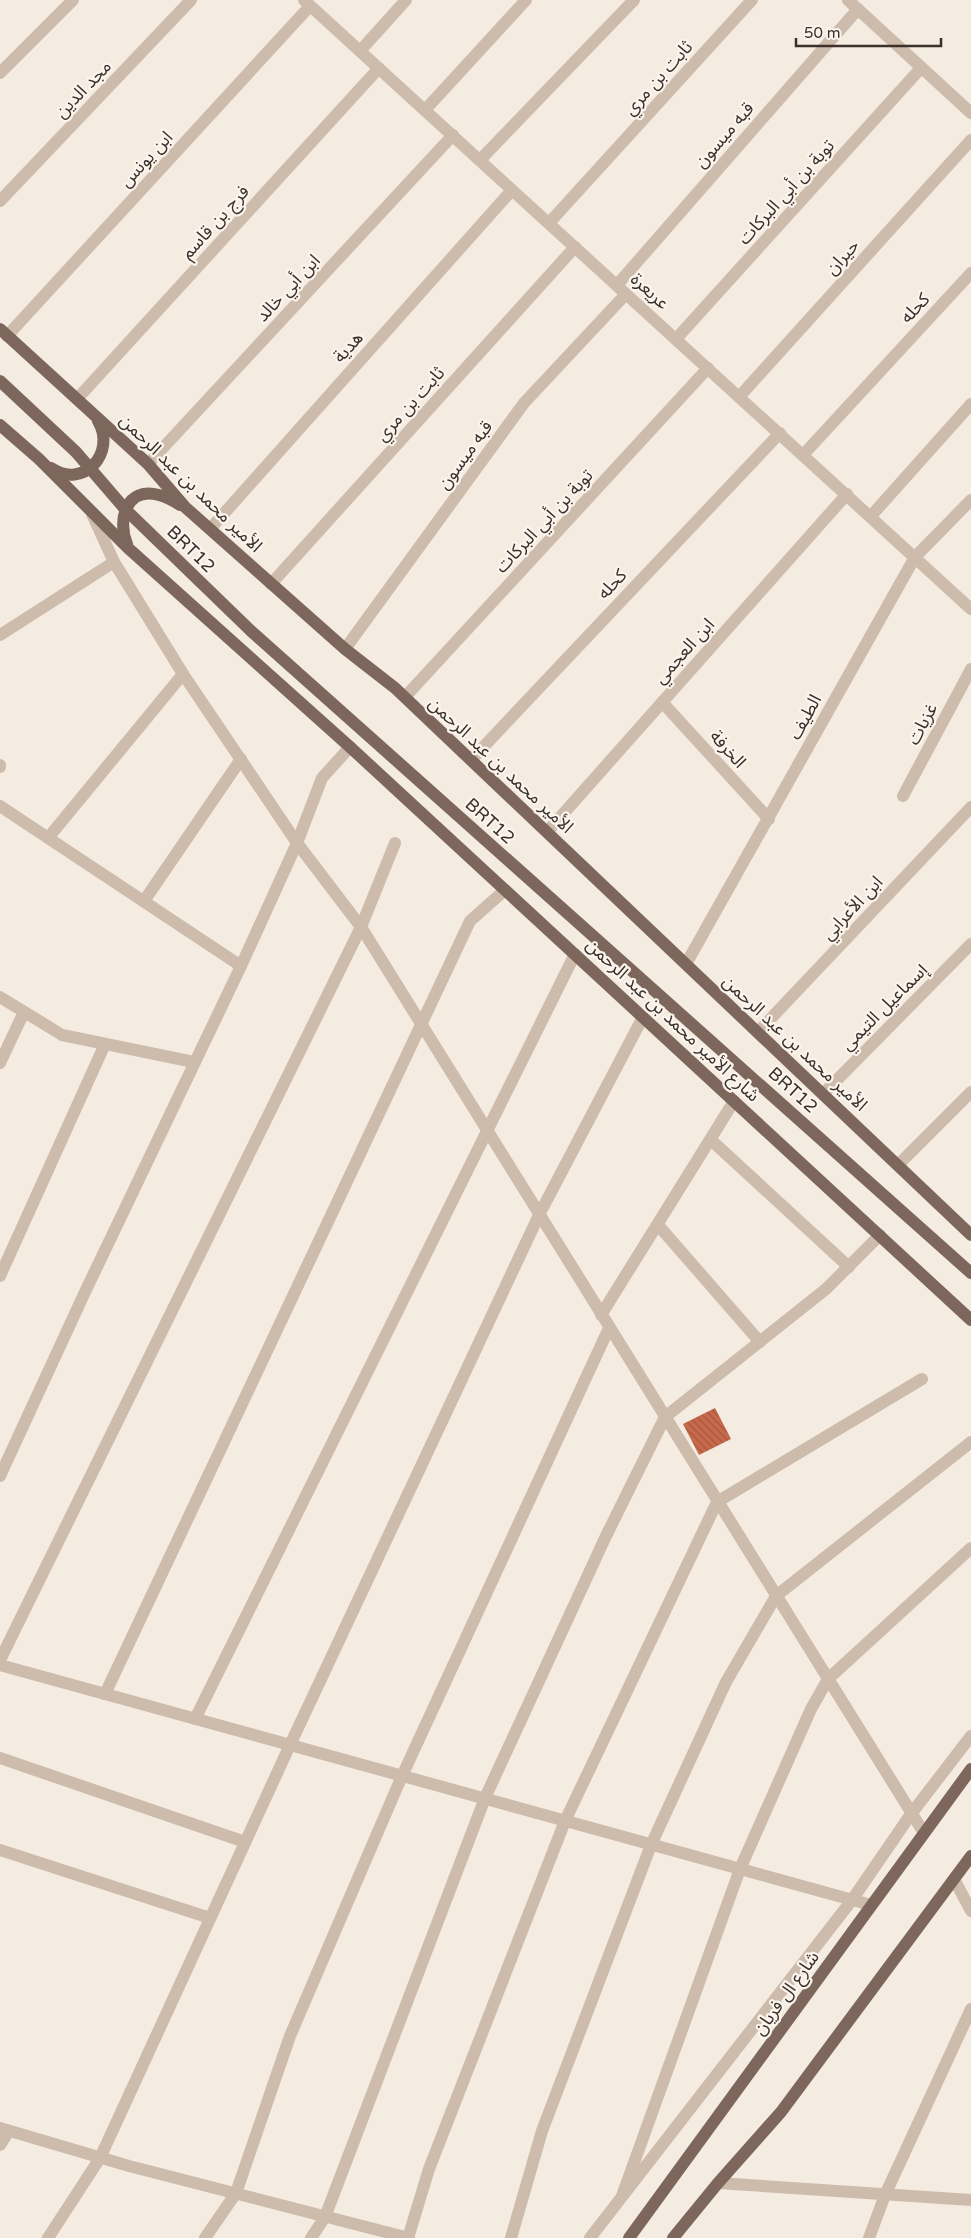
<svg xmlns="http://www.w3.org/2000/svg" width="971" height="2238" font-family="'Varela Round','Noto Sans Arabic',sans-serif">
<defs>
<pattern id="building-back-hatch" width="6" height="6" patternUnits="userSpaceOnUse" patternTransform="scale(1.25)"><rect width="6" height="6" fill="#c8694b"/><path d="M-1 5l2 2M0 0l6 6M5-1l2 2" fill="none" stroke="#a4573f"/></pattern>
</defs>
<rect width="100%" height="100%" fill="#f4ebe1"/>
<!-- building -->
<polygon fill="url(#building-back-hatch)" points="715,1408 731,1439 699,1455 683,1424"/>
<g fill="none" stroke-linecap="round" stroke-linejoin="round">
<!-- minor -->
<g stroke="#cdbbac" stroke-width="12">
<polyline points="304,0 971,609"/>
<polyline points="848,0 971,113"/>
<polyline points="360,51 406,0"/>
<polyline points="0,73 73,0"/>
<polyline points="425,110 526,0"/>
<polyline points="480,160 634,0"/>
<polyline points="0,201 191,0"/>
<polyline points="549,223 752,0"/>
<polyline points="617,285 858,9"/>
<polyline points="7,336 310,6"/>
<polyline points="676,339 921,68"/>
<polyline points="739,397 971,140"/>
<polyline points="77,399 379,68"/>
<polyline points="803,455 971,273"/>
<polyline points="148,464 453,135"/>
<polyline points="92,514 114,562 183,674 297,843 361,927 924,1833"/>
<polyline points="871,516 971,404"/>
<polyline points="211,528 512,190"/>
<polyline points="271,584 575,247"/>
<polyline points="0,635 114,562"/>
<polyline points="345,649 524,403 626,294"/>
<polyline points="405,697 708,368"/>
<polyline points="662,702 769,819"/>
<polyline points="471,760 780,433"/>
<polyline points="0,765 0,767"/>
<polyline points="903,796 971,669"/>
<polyline points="0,806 241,966"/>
<polyline points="547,832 847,494"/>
<polyline points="48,838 183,674"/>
<polyline points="144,901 241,759"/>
<polyline points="686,964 915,557 971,500"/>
<polyline points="0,997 62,1035 194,1062"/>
<polyline points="758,1032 971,807"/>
<polyline points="0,1063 24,1012"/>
<polyline points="823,1094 971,944"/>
<polyline points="711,1140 849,1267"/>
<polyline points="898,1165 971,1092"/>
<polyline points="658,1225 760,1342"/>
<polyline points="0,1276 105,1044"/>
<polyline points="601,1315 734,1101"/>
<polyline points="0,1476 85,1292 241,966 297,843 322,778 350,747"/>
<polyline points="0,1660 361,927 395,843"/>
<polyline points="0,1665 871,1905"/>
<polyline points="105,1694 470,921 505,890"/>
<polyline points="195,1719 575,954"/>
<polyline points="0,1758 245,1842"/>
<polyline points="0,1850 210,1918"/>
<polyline points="954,1879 971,1911"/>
<polyline points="0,2128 129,2166 409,2238"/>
<polyline points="0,2145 9,2131"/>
<polyline points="718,2183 971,2200"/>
<polyline points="622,2196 740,1869 811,1709 828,1679 971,1548"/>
<polyline points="48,2238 100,2158 290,1745 539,1215 643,1017"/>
<polyline points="205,2238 236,2193 290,2036 402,1776 609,1328"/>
<polyline points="311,2238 325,2217 485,1798 606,1536 665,1417 826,1289 880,1235"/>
<polyline points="408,2238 429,2169 565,1821 717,1502 922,1379"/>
<polyline points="511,2238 542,2131 651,1845 726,1682 776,1596 971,1442"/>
<polyline points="590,2238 852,1900 911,1814 971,1736"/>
<polyline points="869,2238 885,2195 971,2009"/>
</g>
<!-- major -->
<g stroke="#7d675c" stroke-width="12">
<polyline points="0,329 148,464 185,507 345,649 395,688 971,1235"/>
<polyline points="0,381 76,452 125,509 251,631 971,1273"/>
<polyline points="0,425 39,459 128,548 350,747 971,1320"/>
<path d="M51 468C83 490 117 453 98 421"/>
<path d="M127 544C117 520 126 486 159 495 166 497 174 501 180 505"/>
<polyline points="629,2238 971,1769"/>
<polyline points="673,2238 718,2183 781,2112 971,1856"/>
</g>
</g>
<g text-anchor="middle" stroke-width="4.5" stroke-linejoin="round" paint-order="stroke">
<!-- street labels -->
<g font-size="18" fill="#3b302b" stroke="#fbf5ee">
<text transform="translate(658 78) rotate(-48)" y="6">ثابت بن مري</text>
<text transform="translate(83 89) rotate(-46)" y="6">مجد الدين</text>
<text transform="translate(724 135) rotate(-49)" y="6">قبه ميسون</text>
<text transform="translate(146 159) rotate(-47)" y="6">ابن يونس</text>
<text transform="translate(786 192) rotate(-48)" y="6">توبة بن أبي البركات</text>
<text transform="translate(215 222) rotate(-48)" y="6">فرج بن قاسم</text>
<text transform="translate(842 257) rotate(-48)" y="6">حيران</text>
<text transform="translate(288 288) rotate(-47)" y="6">ابن أبي خالد</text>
<text transform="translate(650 291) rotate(42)" y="6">عريعرة</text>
<text transform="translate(915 308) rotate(-47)" y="6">كحله</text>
<text transform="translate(348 347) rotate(-48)" y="6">هدية</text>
<text transform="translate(410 404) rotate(-48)" y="6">ثابت بن مري</text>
<text transform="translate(465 455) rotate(-54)" y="6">قبه ميسون</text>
<text transform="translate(191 483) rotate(44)" y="6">الأمير محمد بن عبد الرحمن</text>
<text transform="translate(544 521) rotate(-47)" y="6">توبة بن أبي البركات</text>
<text transform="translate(191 549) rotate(44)" y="6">BRT12</text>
<text transform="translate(612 584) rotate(-47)" y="6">كحله</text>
<text transform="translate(684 651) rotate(-48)" y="6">ابن العجمي</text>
<text transform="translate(805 717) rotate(-61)" y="6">الطيف</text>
<text transform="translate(922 724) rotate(-62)" y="6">غزيات</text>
<text transform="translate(728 749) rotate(48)" y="6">الخرفة</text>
<text transform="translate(501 765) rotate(43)" y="6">الأمير محمد بن عبد الرحمن</text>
<text transform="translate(490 821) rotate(42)" y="6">BRT12</text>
<text transform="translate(852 908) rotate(-47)" y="6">ابن الأعرابي</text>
<text transform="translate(884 1007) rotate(-45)" y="6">إسماعيل التيمي</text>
<text transform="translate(673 1020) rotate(43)" y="6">شارع الأمير محمد بن عبد الرحمن</text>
<text transform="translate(795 1043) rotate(43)" y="6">الأمير محمد بن عبد الرحمن</text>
<text transform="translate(793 1090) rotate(42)" y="6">BRT12</text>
<text transform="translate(786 1993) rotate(-54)" y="6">شارع ال فريان</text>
</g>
</g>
<!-- scale -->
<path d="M796 38v8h145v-8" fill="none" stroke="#3b302b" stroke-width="2.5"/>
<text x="804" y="38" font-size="15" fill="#3b302b" stroke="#fbf5ee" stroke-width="4" paint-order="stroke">50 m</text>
</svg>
